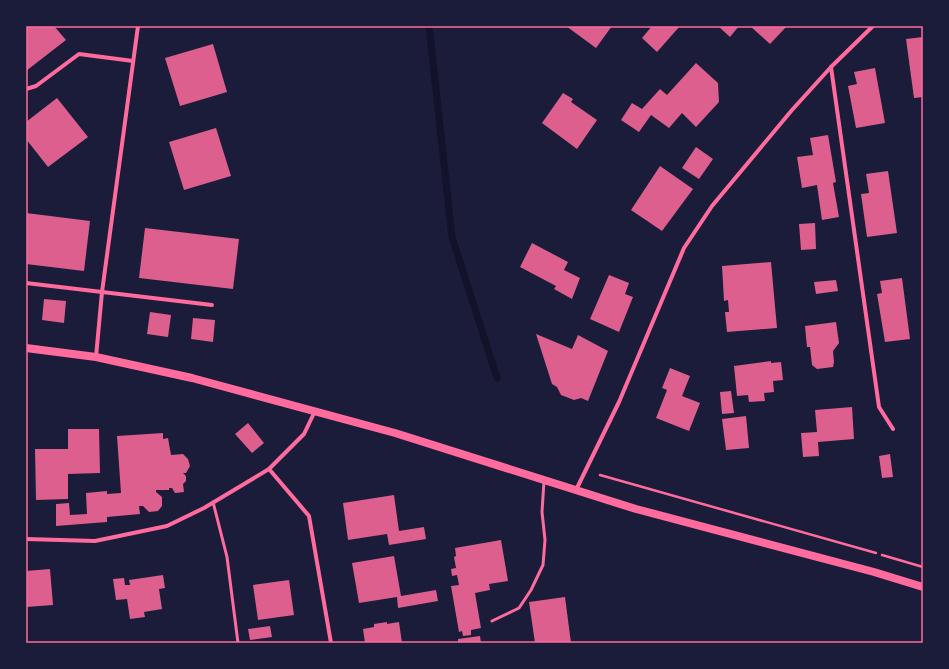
<svg xmlns="http://www.w3.org/2000/svg" width="949" height="669" font-family="'Public Sans',sans-serif">
<rect width="100%" height="100%" fill="#1b1b3a"/>
<g fill="none" stroke-linecap="round" stroke-linejoin="round">
<!-- stream -->
<polyline stroke="#12122b" stroke-width="7" points="429,26 452,237 497,378"/>
</g>
<!-- building -->
<g fill="#dd5f8e">
<polygon points="26,26 54,26 66,40 26,71"/>
<polygon points="566,26 612,26 596,48"/>
<polygon points="652,26 680,26 657,52 642,38"/>
<polygon points="718,26 739,26 730,37"/>
<polygon points="750,26 787,26 770,44"/>
<polygon points="923,37 923,97 914,98 906,39"/>
<polygon points="213,44 227,92 180,106 165,58"/>
<polygon points="696,63 718,83 719,102 696,127 682,113 669,128 651,115 639,132 621,120 632,103 642,109 660,89 667,95"/>
<polygon points="875,68 885,123 856,128 848,86 857,84 854,72"/>
<polygon points="563,93 573,99 571,102 597,120 577,149 542,123"/>
<polygon points="57,98 88,137 48,167 26,139 26,122"/>
<polygon points="216,128 231,176 184,190 169,142"/>
<polygon points="828,135 836,182 833,183 839,217 822,220 817,185 802,188 797,157 813,155 810,138"/>
<polygon points="696,147 713,159 699,179 682,168"/>
<polygon points="660,166 693,189 662,231 631,210"/>
<polygon points="888,171 897,233 867,237 861,194 869,193 866,174"/>
<polygon points="26,213 90,221 84,271 26,264"/>
<polygon points="815,223 816,249 801,250 799,224"/>
<polygon points="145,228 239,239 233,289 139,278"/>
<polygon points="532,243 568,262 564,270 580,278 572,299 554,289 556,286 520,267"/>
<polygon points="771,262 777,328 727,332 725,312 729,312 728,300 724,301 722,266"/>
<polygon points="609,275 629,283 625,294 633,297 619,332 590,319"/>
<polygon points="902,278 910,339 885,342 877,294 882,293 880,281"/>
<polygon points="836,280 838,291 816,294 814,282"/>
<polygon points="44,299 66,301 64,323 42,320"/>
<polygon points="150,312 171,315 168,337 147,334"/>
<polygon points="193,318 215,320 213,342 191,339"/>
<polygon points="836,322 839,343 833,351 834,362 833,367 817,369 812,365 810,347 807,347 805,326"/>
<polygon points="536,334 572,349 578,335 608,351 588,401 581,398 574,400 561,395 557,387 552,384"/>
<polygon points="771,361 771,363 781,362 783,380 773,381 774,392 764,393 765,401 749,402 748,395 737,396 734,366"/>
<polygon points="670,368 690,376 682,396 700,403 689,431 656,418 667,390 662,388"/>
<polygon points="731,391 734,413 722,414 720,392"/>
<polygon points="852,407 854,439 818,442 819,456 803,457 801,433 817,432 815,410"/>
<polygon points="746,416 749,448 726,450 722,419"/>
<polygon points="248,423 264,443 252,453 235,434"/>
<polygon points="68,429 99,429 100,473 68,474 68,499 36,500 35,449 68,449"/>
<polygon points="163,433 163,439 168,438 171,455 183,454 188,459 190,466 186,473 183,473 186,476 186,481 183,484 184,492 175,493 172,488 169,488 169,490 156,490 156,492 162,497 162,506 158,511 149,512 143,506 139,506 140,514 107,517 107,522 56,526 56,504 69,503 70,515 87,514 86,493 107,491 107,494 121,493 117,436"/>
<polygon points="890,454 893,477 882,478 879,456"/>
<polygon points="394,495 399,531 424,527 426,539 389,545 387,534 348,540 343,503"/>
<polygon points="501,540 508,581 489,584 490,590 475,593 481,628 471,630 471,635 463,636 462,631 459,632 451,586 459,585 457,575 452,576 451,569 456,568 454,557 456,556 455,548"/>
<polygon points="394,556 401,596 436,590 438,601 398,608 397,597 359,603 352,563"/>
<polygon points="50,569 53,605 26,607 26,571"/>
<polygon points="163,575 165,588 159,589 162,609 144,612 145,617 130,619 127,599 116,600 113,579 124,578 125,585 130,585 129,580"/>
<polygon points="289,580 294,615 258,620 253,585"/>
<polygon points="565,597 571,643 535,643 529,602"/>
<polygon points="387,622 387,624 399,622 402,643 365,643 363,629 374,627 374,624"/>
<polygon points="270,626 272,637 250,640 248,629"/>
<polygon points="480,636 481,643 458,643 458,639"/>
</g>
<g fill="none" stroke-linecap="round" stroke-linejoin="round">
<!-- path -->
<g stroke="#ff6b9d" stroke-width="2.5">
<polyline points="600,475 876,553"/>
<polyline points="882,555 923,567"/>
</g>
<!-- service -->
<g stroke="#ff6b9d" stroke-width="3">
<polyline points="213,502 227,557 238,643"/>
<polyline points="492,621 519,608 531,590 543,565 545,540 542,512 544,481"/>
</g>
<!-- minor -->
<g stroke="#ff6b9d" stroke-width="4">
<polyline points="831,67 879,407 893,429"/>
<polyline points="26,89 36,86 79,54 133,61"/>
<polyline points="26,283 212,305"/>
<polyline points="96,357 102,292 138,26"/>
<polyline points="269,469 309,516 331,643"/>
<polyline points="576,490 619,402 684,248 712,206 792,110 831,67 873,26"/>
<polyline points="26,539 95,541 167,526 204,508 269,469 304,434 315,411"/>
</g>
<!-- secondary -->
<polyline stroke="#ff6b9d" stroke-width="8" points="26,348 96,357 192,378 395,433 636,509 874,572 923,587"/>
</g>
<!-- border -->
<rect width="949" height="669" fill="none" stroke="#1b1b3a" stroke-width="54"/>
<rect x="27" y="27" width="895" height="615" fill="none" stroke="#ff6b9d" stroke-width="1.5"/>
</svg>
